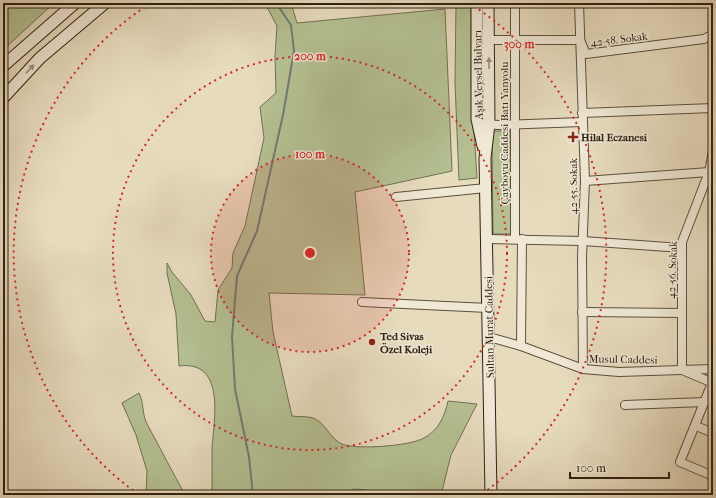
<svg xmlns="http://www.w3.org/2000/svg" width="716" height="498" font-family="'IM FELL French Canon',serif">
<rect width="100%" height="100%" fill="#e7dbbe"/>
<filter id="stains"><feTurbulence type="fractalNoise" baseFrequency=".005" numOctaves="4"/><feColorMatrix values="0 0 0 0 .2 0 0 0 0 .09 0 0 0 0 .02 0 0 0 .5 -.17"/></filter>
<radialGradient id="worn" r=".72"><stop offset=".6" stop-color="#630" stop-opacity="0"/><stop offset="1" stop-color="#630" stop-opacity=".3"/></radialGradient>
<!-- green -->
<g fill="#b4c092" stroke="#717052">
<polygon points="3,3 54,3 3,50"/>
<path d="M265 3H291L297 23 445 9 452 171 355 192 365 295 269 293 273 332 292 416C298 417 307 416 313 418 325 422 331 440 342 444 357 450 410 446 424 438 438 431 445 416 448 401L477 404 451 455 441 495H368L366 490 354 489 339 495H212C212 479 212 464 212 448 214 420 226 360 179 366L176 314 167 273V263L172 272 191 295 205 321 215 322 218 290 232 268 233 253 245 226 264 138 260 107 276 93 275 56 277 26Z"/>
<polygon points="456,3 471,3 471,83 477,178 459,180 455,83"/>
<polygon points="492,131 510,131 511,234 493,234"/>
<path d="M139 393C144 403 142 412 146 422L185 495H146L147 471 136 435 122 403Z"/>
</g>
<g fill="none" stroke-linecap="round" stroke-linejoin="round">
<!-- stream -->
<polyline stroke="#6f7c76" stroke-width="2" points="253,495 249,457 235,389 232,337 237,276 257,231 283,115 294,51 291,25 276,3"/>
<!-- street casing -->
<g stroke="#5c503c" stroke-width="10">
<g id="street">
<polyline points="579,3 585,181 582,257 583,369"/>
<polyline points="489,40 580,40 586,54 704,39 713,34"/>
<polyline points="582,113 713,108"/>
<polyline points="485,124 498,125 582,122"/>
<polyline points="713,151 709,172 682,242 682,370 713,383"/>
<polyline points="585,181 709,172"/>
<polyline points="396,197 486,188"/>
<polyline points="487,239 583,241 682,248"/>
<polyline points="515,239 515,3"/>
<polyline points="362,302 488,308"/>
<polyline points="582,312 682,313"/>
<polyline points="489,337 521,346 583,369 619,372 713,369"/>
<polyline points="521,346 522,239"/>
<polyline points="712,383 680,462 713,476"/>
<polyline points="625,405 705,402"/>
<polyline points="696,426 713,433"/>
</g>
</g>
<!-- secondary casing -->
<g stroke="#2e2111" stroke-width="13">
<g id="secondary">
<polyline points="477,3 477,119 483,146"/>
<polyline points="488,3 489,124 485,158 491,495"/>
<polyline points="3,66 75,3"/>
<polyline points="3,98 40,58 105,3"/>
</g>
</g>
<!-- street -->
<use href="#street" stroke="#efe8d5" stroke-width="8"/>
<!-- secondary -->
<use href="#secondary" stroke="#efe8d5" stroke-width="11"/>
</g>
<!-- one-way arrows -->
<defs><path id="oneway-solid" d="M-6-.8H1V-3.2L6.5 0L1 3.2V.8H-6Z"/></defs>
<g fill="#988e7d">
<use href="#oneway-solid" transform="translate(489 63) rotate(-90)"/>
<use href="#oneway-solid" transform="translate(30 69) rotate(-47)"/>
</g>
<!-- distance rings -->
<circle cx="310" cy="253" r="99" fill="#d62828" fill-opacity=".12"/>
<g fill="none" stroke="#d62828" stroke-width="2" stroke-dasharray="2 4">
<circle cx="310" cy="253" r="99"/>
<circle cx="310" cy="253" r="197"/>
<path d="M138 494A296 296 0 0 1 151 3M469 3A296 296 0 0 1 482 494"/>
</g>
<!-- markers -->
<g fill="#8f2418" stroke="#efe8d5" stroke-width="1.5">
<path d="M571 131h4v4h4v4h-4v4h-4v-4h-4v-4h4z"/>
<circle cx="372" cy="342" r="4"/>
</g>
<g text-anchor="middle" stroke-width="3" stroke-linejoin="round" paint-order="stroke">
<!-- street labels -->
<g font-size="11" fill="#2e2111" stroke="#efe8d5">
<text transform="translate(619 39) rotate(-7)" y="4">42-58. Sokak</text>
<text transform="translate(478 75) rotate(-91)" y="4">Aşık Veysel Bulvarı</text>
<text transform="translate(504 133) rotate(-90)" y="4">Çayboyu Caddesi Batı Yanyolu</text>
<text transform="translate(573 186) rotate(-90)" y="4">42-55. Sokak</text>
<text transform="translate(672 270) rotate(-88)" y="4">42-56. Sokak</text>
<text transform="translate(489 327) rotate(-91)" y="4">Sultan Murat Caddesi</text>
<text transform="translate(623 359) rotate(1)" y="4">Musul Caddesi</text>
</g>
<!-- poi labels -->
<g font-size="11" font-weight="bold" fill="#2e2111" stroke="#efe8d5" text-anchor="start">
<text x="581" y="141">Hilal Eczanesi</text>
<text x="380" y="340">Ted Sivas<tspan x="380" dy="13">Özel Koleji</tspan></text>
</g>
</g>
<circle cx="310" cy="253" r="6" fill="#d62828" stroke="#efe8d5" stroke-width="2"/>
<g font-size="12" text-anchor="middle" font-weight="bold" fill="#d62828" stroke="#efe8d5" stroke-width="3" stroke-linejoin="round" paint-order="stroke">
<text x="519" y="48">300 m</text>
<text x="310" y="60">200 m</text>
<text x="310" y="158">100 m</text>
</g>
<!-- margin -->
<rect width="716" height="498" fill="none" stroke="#e7dbbe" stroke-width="16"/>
<rect x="4" y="4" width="708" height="490" fill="none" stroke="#2e2111" stroke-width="2"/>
<rect x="8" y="8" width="700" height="482" fill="none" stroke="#2e2111"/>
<!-- scale -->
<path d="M570 472v6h99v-6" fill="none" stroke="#2e2111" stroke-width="2"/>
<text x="576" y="472" font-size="12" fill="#2e2111" stroke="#efe8d5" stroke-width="3" paint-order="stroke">100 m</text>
<rect width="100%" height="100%" filter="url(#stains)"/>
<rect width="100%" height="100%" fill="url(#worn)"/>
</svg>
